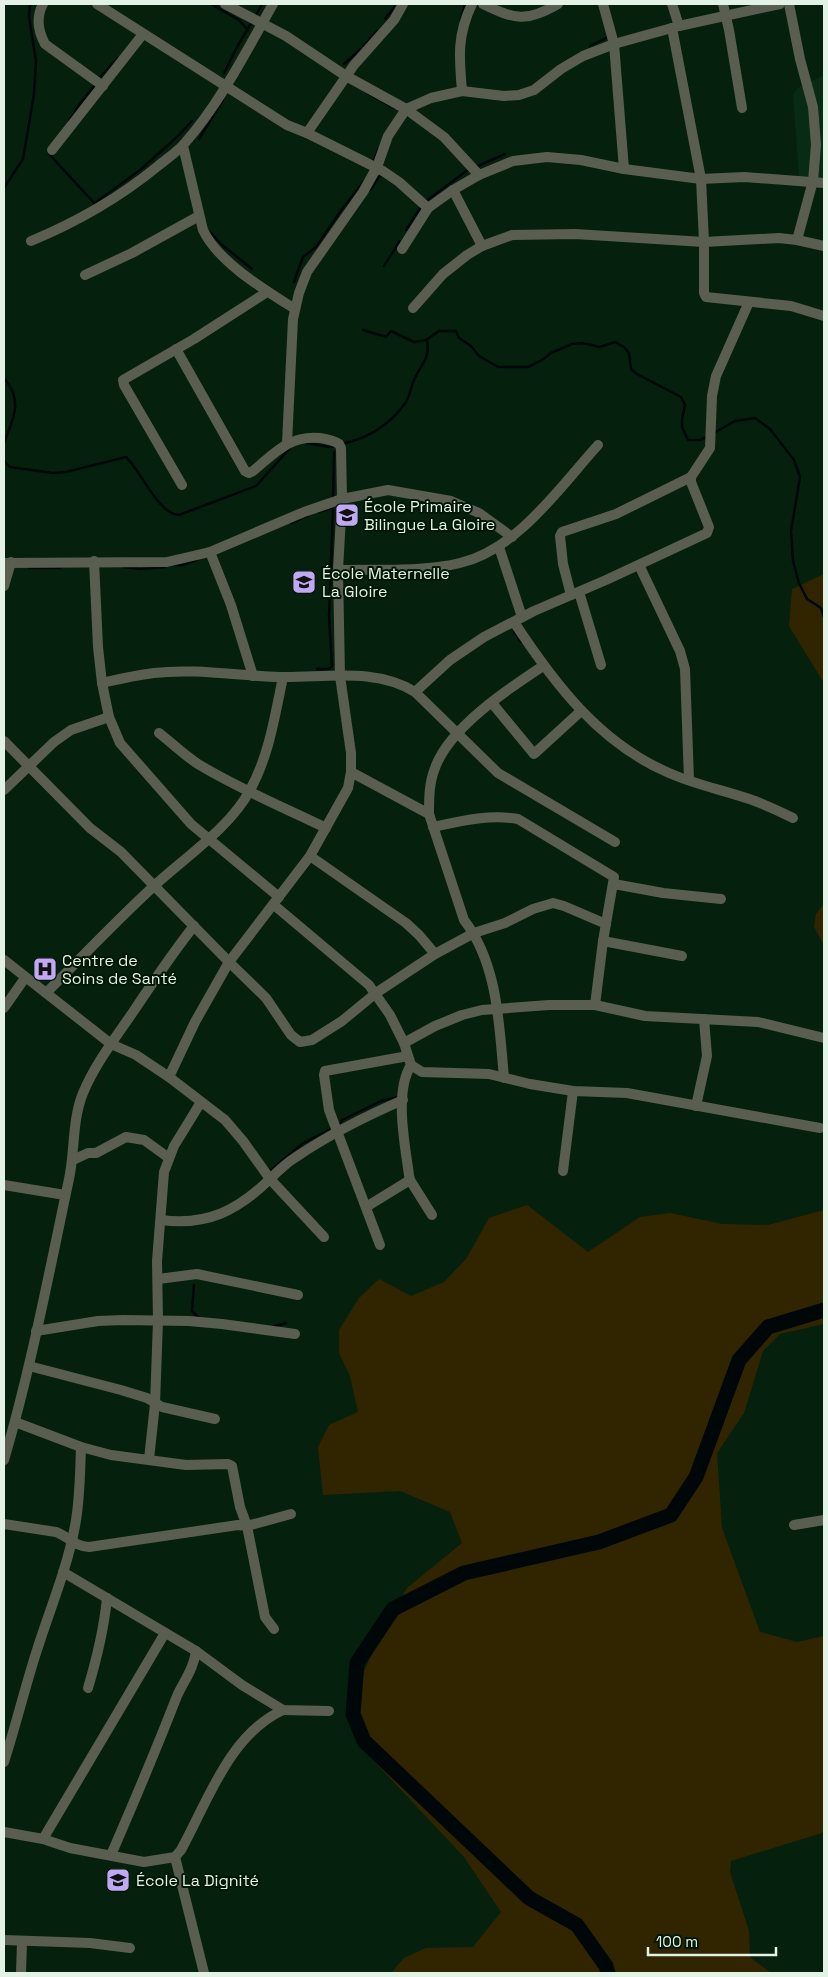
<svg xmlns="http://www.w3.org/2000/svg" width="828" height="1977" font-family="'Space Grotesk',sans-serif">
<rect width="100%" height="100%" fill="#05210e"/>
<!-- built -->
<polygon fill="#072b14" points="824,75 824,180 799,177 793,94 798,88"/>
<!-- green -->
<g fill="#312500">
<polygon points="824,574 824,683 789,626 792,589"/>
<polygon points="824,904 824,945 814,927 816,914"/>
<polygon points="527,1205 588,1252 640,1217 670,1213 722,1224 768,1225 824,1210 824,1324 780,1334 763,1351 744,1413 717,1453 722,1528 760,1632 797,1642 824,1636 824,1830 822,1833 731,1861 730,1872 749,1931 750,1957 771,1973 391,1973 404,1958 426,1948 473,1947 501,1912 464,1857 360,1746 354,1694 379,1638 407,1588 462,1543 450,1512 400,1491 323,1495 318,1447 329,1425 358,1412 350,1376 339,1353 339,1330 359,1298 379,1279 411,1296 444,1282 466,1259 489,1218"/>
</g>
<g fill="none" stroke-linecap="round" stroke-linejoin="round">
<!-- stream -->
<g stroke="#000709" stroke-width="2.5">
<polyline points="211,4 239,20 248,30"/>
<polyline points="255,17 262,4"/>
<polyline points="385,19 396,5"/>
<polyline points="461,19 465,4"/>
<polyline points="590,46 608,37"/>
<polyline points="344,64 362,48 377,31"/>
<polyline points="224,73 237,47 252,22"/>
<polyline points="99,78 118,58"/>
<polyline points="367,93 394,108"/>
<polyline points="79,105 95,85"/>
<polyline points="69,121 78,107"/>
<polyline points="178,136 192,121"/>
<polyline points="199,139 223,100"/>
<polyline points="49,150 49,154 96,205"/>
<polyline points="372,164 379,148"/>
<polyline points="478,166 505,154"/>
<polyline points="4,188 23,159 34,94 36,61 29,17 30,4"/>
<polyline points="370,190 381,174"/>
<polyline points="425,202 469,169"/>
<polyline points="95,203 140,170 177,137"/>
<polyline points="406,230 421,207"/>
<polyline points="210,232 221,244 252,269"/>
<polyline points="384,266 400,241"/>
<polyline points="294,282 303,257 316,247 342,209 365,180"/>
<polyline points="363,330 386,337 391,331 414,342 426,340 439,331 456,331 459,338 471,346 479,356 498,367 528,367 542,360 551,353 572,344 582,343 600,347 615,342 624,347 629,353 631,369 637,374 681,397 685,405 682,419 682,427 688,440 700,440 707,437"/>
<path d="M4 378C24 401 13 419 4 443"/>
<polyline points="714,433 735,421 755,418 770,429 794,460 800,477 791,531 793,561 799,583 807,599 821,608 824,617"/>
<polyline points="306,443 329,447 335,446"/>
<path d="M342 444C368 438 391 424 406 402 410 395 411 387 414 380 420 366 431 357 427 341"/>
<path d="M4 461 10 467 53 473 66 472 126 457C141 471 158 514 179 515L256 486 291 447"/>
<polyline points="333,500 334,452"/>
<polyline points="291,523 309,515"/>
<polyline points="173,565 182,565 197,560"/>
<polyline points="123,567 141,569 165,567"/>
<polyline points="29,568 60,568"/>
<polyline points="514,632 521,642"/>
<polyline points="317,669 329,669 332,666 329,616 333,510 333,508 318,512"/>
<polyline points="339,1127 342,1120 381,1101 399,1097"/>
<polyline points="267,1170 271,1170 302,1144 332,1128"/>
<polyline points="194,1285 192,1311 199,1318"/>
<polyline points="272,1327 286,1323"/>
</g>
<!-- river -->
<polyline stroke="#000709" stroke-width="15" points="608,1973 606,1966 577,1925 529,1898 364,1741 353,1714 357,1663 393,1609 464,1573 599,1542 671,1515 696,1477 739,1360 768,1327 824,1310"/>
<!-- minor -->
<g stroke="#5a5e50" stroke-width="10">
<path d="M43 4C36 17 38 31 45 44L103 86"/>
<polyline points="97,4 287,125 307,133 354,65 394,20 403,4"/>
<polyline points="225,4 286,36 346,76 406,109 444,137 479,175"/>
<path d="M483 4C514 19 526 23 558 4"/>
<polyline points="603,4 614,44 624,169"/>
<polyline points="672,4 679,26"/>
<polyline points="723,4 729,30 742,108"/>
<polyline points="789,4 800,59 813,107 816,145 813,181 797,240"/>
<polyline points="672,28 701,179 704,242 704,293 706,297 791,306 824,316"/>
<path d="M462 91C459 57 457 35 472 4"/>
<polyline points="307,133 383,171 399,182 428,208"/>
<path d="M183 146 203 230C218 262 265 290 295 309"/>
<polyline points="52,150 143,34"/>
<polyline points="453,190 482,246"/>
<path d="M31 241C77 222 119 198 158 166 166 159 176 153 184 144 219 105 247 50 273 4"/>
<polyline points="402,249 428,208 453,190 479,175 513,161 547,157 581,160 624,169 701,179 744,177 824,183"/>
<polyline points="85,275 132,253 199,216"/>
<polyline points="413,308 443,274 467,255 482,246 512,235 575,234 704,242 779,238 797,240 824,246"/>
<polyline points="287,443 293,319 299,293 307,272 363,192 377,167 388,136 406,109 431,98 462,91 504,96 519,95 534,90 561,69 583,56 614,44 679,26 780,4"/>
<polyline points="182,485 124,385 123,380 194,339 267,292"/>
<polyline points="499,547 522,617"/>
<polyline points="210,552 231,605 253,676"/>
<polyline points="94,561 98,647 102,683 109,717 120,743 191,824 279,897"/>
<polyline points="4,563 167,562 210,552 304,512 342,499 388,490 451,501 479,513 512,537"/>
<polyline points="639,565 680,651 685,669 689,780"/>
<path d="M338 570C375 569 425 572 460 563 518 549 559 488 598 445"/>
<polyline points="4,586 11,562"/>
<polyline points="579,592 601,665"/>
<polyline points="571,595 563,564 560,536 562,532 616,514 691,477"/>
<path d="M514 622C554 683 599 743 669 773 696 785 727 791 755 801 768 806 781 812 793 818"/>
<path d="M102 683C119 679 137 675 154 673 194 668 239 676 280 677 325 678 375 667 415 692L498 773 615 842"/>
<polyline points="415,692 450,660 484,637 534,611 606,580 707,533 709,527 691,482 691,477 710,448 712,396 716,376 749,302"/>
<polyline points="492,703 534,754 581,711"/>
<path d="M159 733C172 743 184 755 198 764 239 789 283 807 326 828"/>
<polyline points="4,741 90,828 121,852 229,962 266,998 291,1035 300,1042 312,1040 342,1021 376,993 435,954 474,933 505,923 533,909 553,903 564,906 606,924"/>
<path d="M351 772 429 814 464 920C498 964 499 1024 504 1078"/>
<polyline points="4,790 54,742 71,730 109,717"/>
<path d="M429 814C429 798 429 783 435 768 449 728 508 689 543 666"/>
<path d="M433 827C461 821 490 814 518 819L614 877 603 941 595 1005"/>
<polyline points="310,856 406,923 419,935 435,954"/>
<polyline points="614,884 663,893 721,899"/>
<path d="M274 905 369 985 390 1015 404 1043 411 1065C394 1092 405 1145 409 1175L410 1180 432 1215"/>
<polyline points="603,941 682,956"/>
<polyline points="4,960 111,1044 136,1055 169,1077 225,1120 243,1141 270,1179 324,1237"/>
<path d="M46 993C82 957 117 920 154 886 184 858 231 827 250 790 269 756 275 715 283 677"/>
<polyline points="4,1008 25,978"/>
<polyline points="404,1043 435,1026 462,1015 482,1010 549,1005 595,1005 645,1016 758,1022 824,1038"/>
<polyline points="411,1065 422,1072 489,1074 530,1084 573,1091 627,1093 820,1128"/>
<path d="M169 1077 195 1022 229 962 310 856 348 788 351 772V753L340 676 338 570 342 499 341 448 339 444C333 440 327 439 320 438 289 435 275 453 253 471L249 473 245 471 176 349"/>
<polyline points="696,1106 707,1056 704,1019"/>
<polyline points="73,1160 88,1153 96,1153 126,1137 144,1140 169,1158"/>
<polyline points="563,1171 573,1091"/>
<polyline points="4,1185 65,1195"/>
<polyline points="366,1207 410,1180"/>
<path d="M161 1220C207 1226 237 1211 270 1179 278 1171 286 1163 296 1157 330 1134 366 1116 403 1100"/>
<polyline points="380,1245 329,1110 324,1075 325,1071 408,1056"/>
<polyline points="158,1279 197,1274 298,1295"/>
<polyline points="36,1331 98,1321 123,1320 189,1321 222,1324 295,1334"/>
<polyline points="29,1366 121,1390 147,1398 162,1407 215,1419"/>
<polyline points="15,1422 81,1447 111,1455 186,1465 228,1464 232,1466 240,1507 247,1526 265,1617 274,1629"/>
<polyline points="149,1459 155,1404 158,1321 157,1261 164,1172 174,1146 201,1102"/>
<path d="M4 1460C31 1368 49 1273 69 1179 75 1151 72 1120 83 1093 96 1062 117 1036 135 1009 154 981 173 952 194 926"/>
<path d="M4 1524 56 1532C69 1537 74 1546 89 1547L238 1525 247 1526 291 1514"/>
<polyline points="794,1525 824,1520"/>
<polyline points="63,1572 196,1651 242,1685 283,1710 329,1711"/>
<path d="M88 1688C97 1658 104 1628 107 1598"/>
<path d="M4 1762C16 1725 25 1687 37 1650 50 1609 67 1569 75 1526 80 1500 80 1474 81 1447"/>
<path d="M4 1832 43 1839 70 1848 144 1862 175 1857 181 1850C208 1801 229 1735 283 1710"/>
<polyline points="43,1839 165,1633"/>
<path d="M111 1855C134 1802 156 1750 177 1696 184 1681 194 1668 196 1651"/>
<polyline points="175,1857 204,1973"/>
<polyline points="4,1940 90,1943 130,1948"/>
<polyline points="21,1973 22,1942"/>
</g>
</g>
<!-- icons -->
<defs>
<g id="school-square" transform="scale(1.25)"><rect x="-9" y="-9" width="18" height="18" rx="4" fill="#c1a8f3" stroke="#001706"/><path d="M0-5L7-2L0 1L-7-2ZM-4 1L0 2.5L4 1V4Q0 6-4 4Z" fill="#111"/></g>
<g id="hospital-square" transform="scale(1.25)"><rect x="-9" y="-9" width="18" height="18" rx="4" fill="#c1a8f3" stroke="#001706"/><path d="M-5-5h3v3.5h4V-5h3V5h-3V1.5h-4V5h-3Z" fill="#111"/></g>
</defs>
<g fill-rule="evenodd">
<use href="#school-square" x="347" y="515"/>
<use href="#school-square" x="304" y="582"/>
<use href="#hospital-square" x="45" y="969"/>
<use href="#school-square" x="118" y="1880"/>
</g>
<g text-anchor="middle" stroke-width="4" stroke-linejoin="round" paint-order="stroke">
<!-- poi labels -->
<g font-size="16" fill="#e2f3e5" stroke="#001706" text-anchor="start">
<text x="364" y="512">École Primaire<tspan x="364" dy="18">Bilingue La Gloire</tspan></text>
<text x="322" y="579">École Maternelle<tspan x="322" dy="18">La Gloire</tspan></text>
<text x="62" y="966">Centre de<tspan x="62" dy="18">Soins de Santé</tspan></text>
<text x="136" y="1886">École La Dignité</text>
</g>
</g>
<!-- border -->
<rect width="828" height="1977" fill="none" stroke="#e2f3e5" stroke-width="10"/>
<!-- scale -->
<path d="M648 1947v8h128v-8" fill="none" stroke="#e2f3e5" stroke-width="2.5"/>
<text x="656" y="1947" font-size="15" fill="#e2f3e5" stroke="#001706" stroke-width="4" paint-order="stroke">100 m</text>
</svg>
